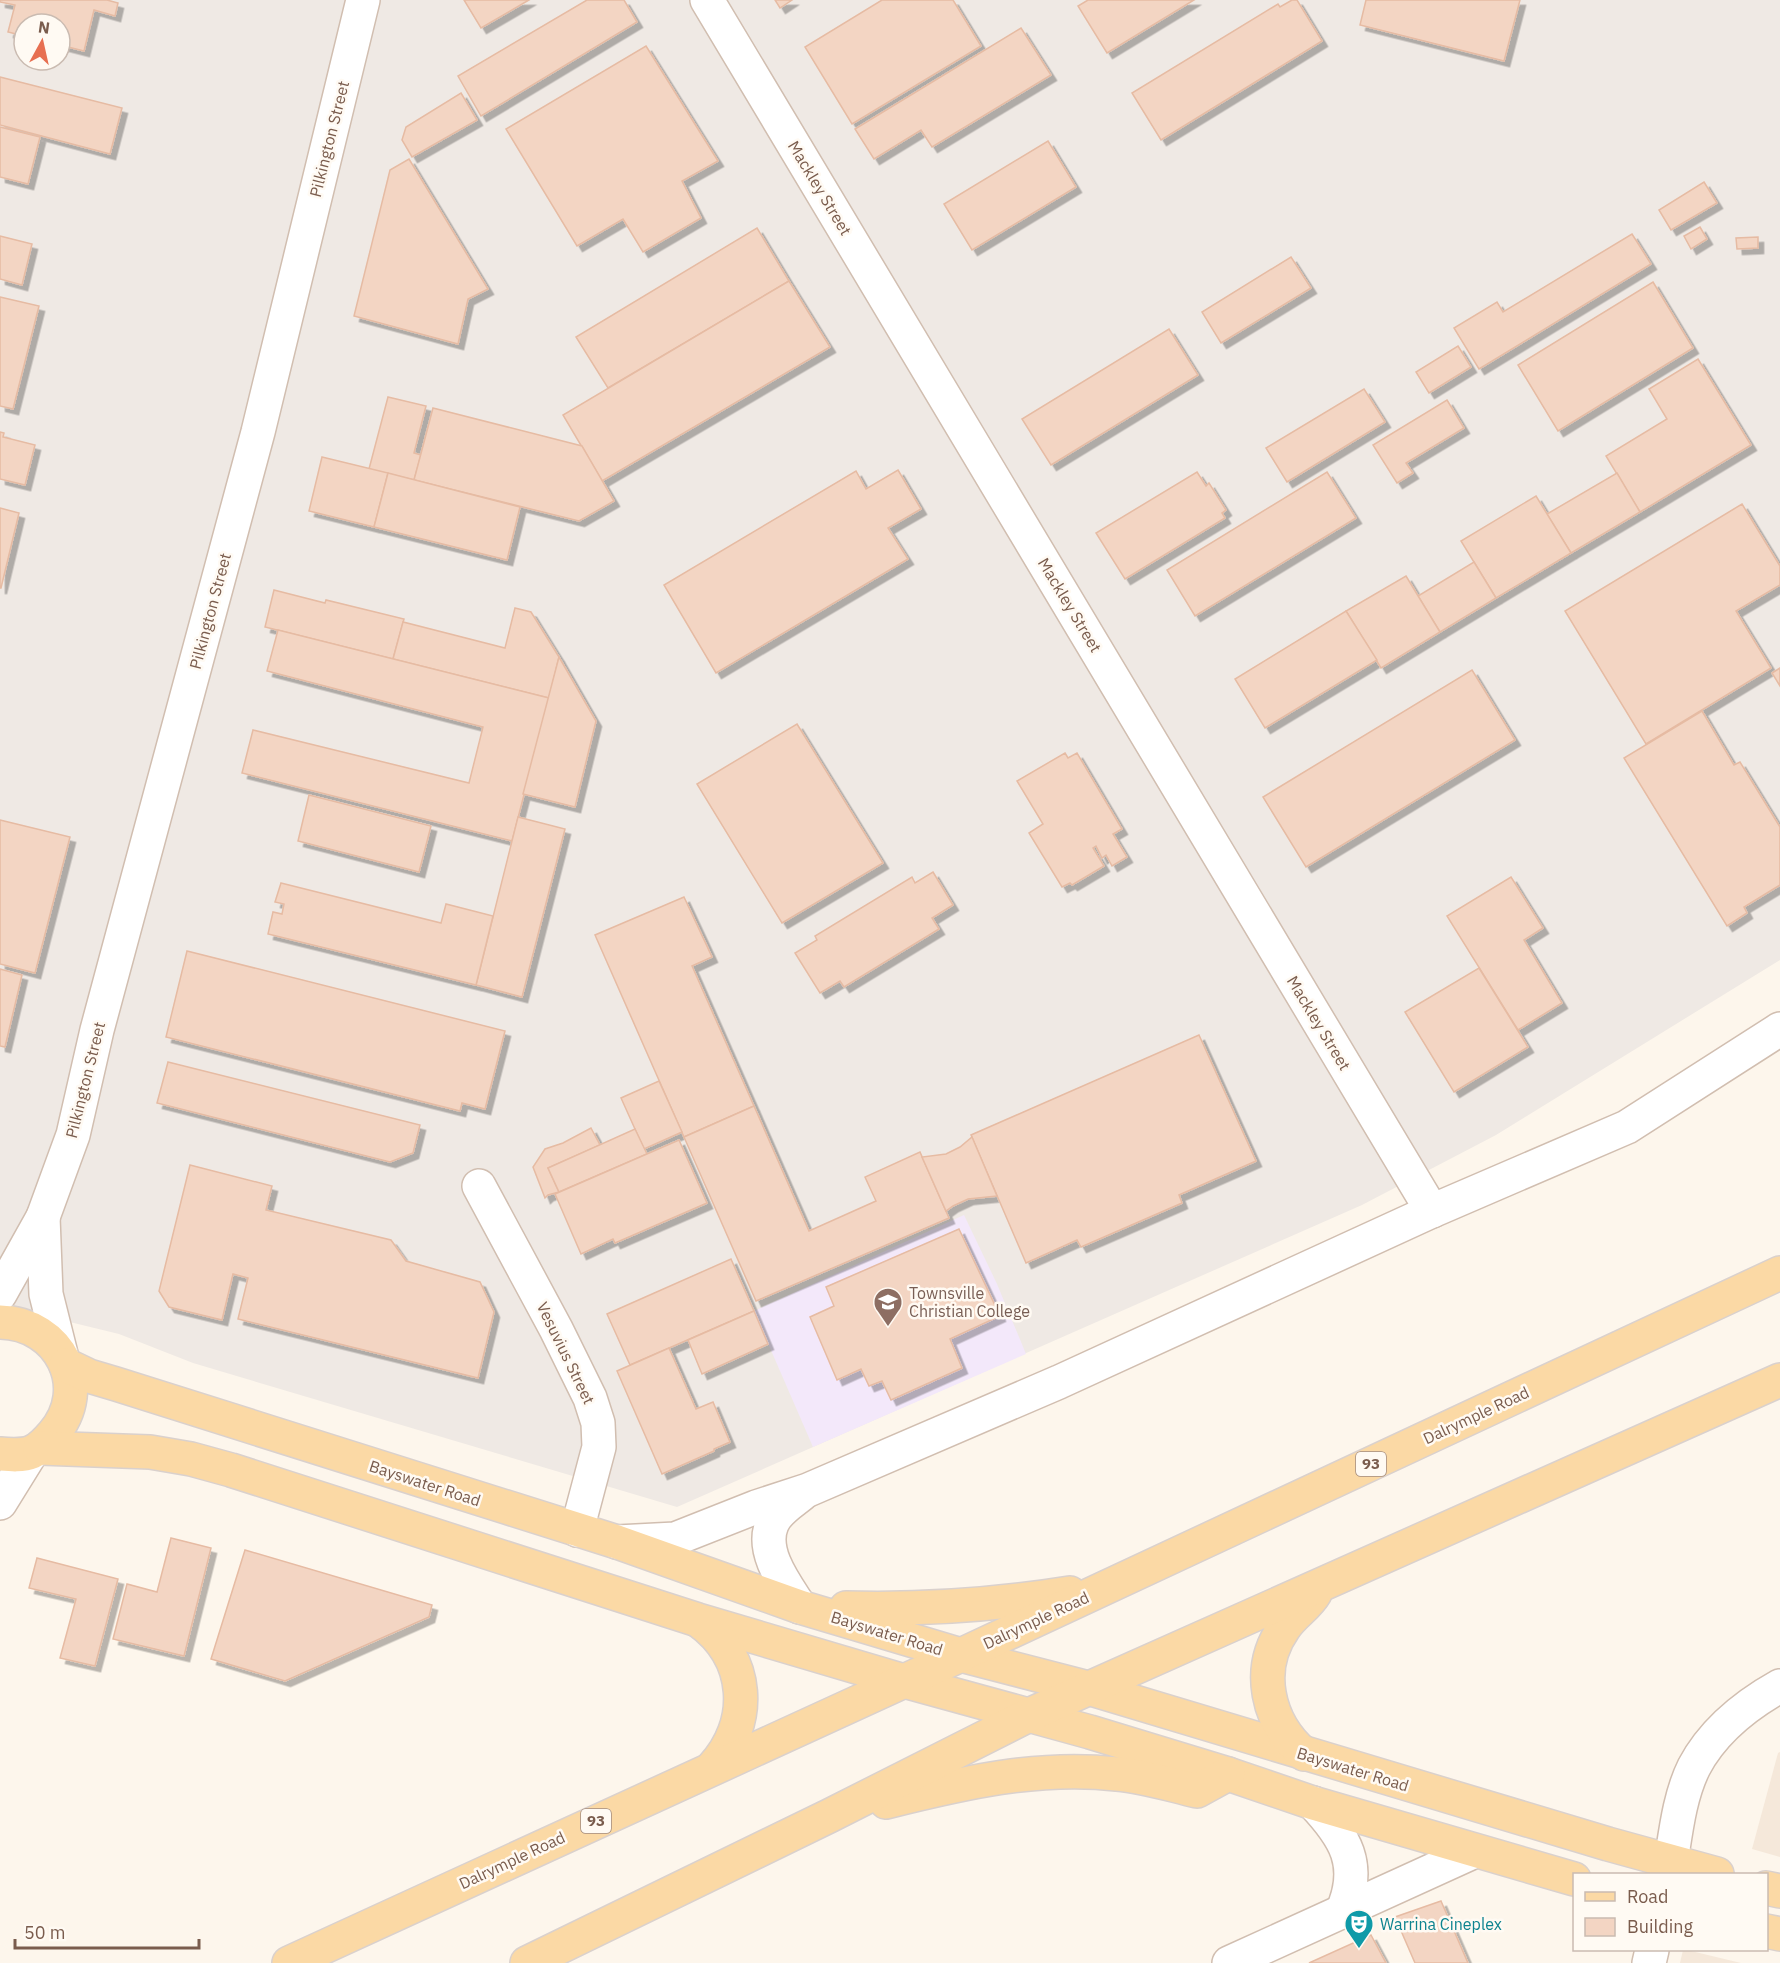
<svg xmlns="http://www.w3.org/2000/svg" width="1780" height="1963" font-family="'IBM Plex Sans',sans-serif">
<defs>
<filter id="shadow"><feDropShadow dx="5.5" dy="5.5" stdDeviation="0" flood-color="#0004"/></filter>
</defs>
<rect width="100%" height="100%" fill="#fdf6ec"/>
<!-- residential -->
<g fill="#f5e8da">
<polygon points="1780,1752 1780,1857 1752,1849 1778,1753"/>
<polygon points="1683,1950 1687,1950 1741,1963 1680,1963"/>
</g>
<!-- industrial -->
<path fill="#efe9e4" fill-rule="evenodd" d="M0 0H1780V960L1496 1135 1362 1205 677 1507 193 1363 119 1334 0 1305ZM24 24H60V60H24Z"/>
<!-- education -->
<polygon fill="#f3e8fa" points="964,1215 997,1284 1026,1354 813,1447 754,1311"/>
<!-- building -->
<g fill="#f3d5c3" stroke="#e6bba3" stroke-width="1.5" filter="url(#shadow)">
<polygon points="0,0 107,0 118,3 115,16 94,10 84,51 60,45 60,24 24,24 24,36 8,32 15,5 0,2"/>
<polygon points="464,0 529,0 481,28"/>
<polygon points="587,0 624,0 637,22 481,116 458,76"/>
<polygon points="775,0 792,0 780,8"/>
<polygon points="882,0 953,0 981,46 852,124 805,47"/>
<polygon points="1088,0 1194,0 1107,53 1078,6"/>
<polygon points="1292,0 1297,0 1322,41 1161,140 1132,93 1278,4 1280,7"/>
<polygon points="1366,0 1520,0 1504,61 1360,25"/>
<polygon points="1021,28 1051,75 932,147 921,130 874,159 855,129"/>
<polygon points="646,46 718,161 682,181 701,218 643,252 623,219 577,246 506,129"/>
<polygon points="0,77 122,108 110,154 0,125"/>
<polygon points="461,93 477,120 412,157 402,140 406,127"/>
<polygon points="0,127 40,137 28,184 0,177"/>
<polygon points="1048,141 1076,187 972,250 944,204"/>
<polygon points="409,159 488,289 468,299 458,344 354,316 390,170"/>
<polygon points="1704,182 1717,203 1671,230 1659,210"/>
<polygon points="1700,227 1707,239 1691,249 1684,236"/>
<polygon points="757,228 789,281 608,388 576,337"/>
<polygon points="1632,234 1651,264 1479,369 1454,328 1497,302 1503,312"/>
<polygon points="0,236 32,244 22,285 0,279"/>
<polygon points="1758,237 1758,248 1737,249 1736,238"/>
<polygon points="1291,257 1311,288 1221,343 1202,312"/>
<polygon points="789,281 830,347 602,481 563,415"/>
<polygon points="1653,282 1693,348 1558,431 1518,365"/>
<polygon points="0,297 39,306 13,409 0,406"/>
<polygon points="1169,329 1198,375 1051,465 1022,419"/>
<polygon points="1458,346 1471,367 1429,393 1416,372"/>
<polygon points="1698,359 1751,445 1640,512 1606,456 1667,419 1649,389"/>
<polygon points="1364,389 1385,422 1287,482 1266,448"/>
<polygon points="388,397 426,406 414,453 421,455 414,480 369,469"/>
<polygon points="1447,400 1464,428 1406,463 1413,473 1397,483 1373,445"/>
<polygon points="433,408 582,446 614,501 579,521 414,480"/>
<polygon points="0,432 4,433 3,437 35,445 25,485 0,479"/>
<polygon points="322,457 388,473 374,527 309,511"/>
<polygon points="898,470 921,509 888,528 908,559 716,673 664,585 856,471 866,489"/>
<polygon points="1197,472 1206,486 1209,483 1226,510 1222,513 1225,518 1125,579 1096,533"/>
<polygon points="1327,472 1356,518 1195,616 1167,570"/>
<polygon points="388,473 520,507 507,560 374,527"/>
<polygon points="1617,473 1640,512 1571,553 1547,514"/>
<polygon points="1536,496 1571,553 1496,598 1461,541"/>
<polygon points="1742,504 1780,566 1780,585 1736,611 1771,668 1646,744 1565,611"/>
<polygon points="0,508 19,513 1,588 0,588"/>
<polygon points="1474,562 1496,598 1440,632 1418,596"/>
<polygon points="1406,576 1440,632 1381,668 1346,611"/>
<polygon points="274,590 325,603 326,600 404,619 393,659 265,627"/>
<polygon points="515,608 531,612 559,657 549,698 393,659 403,622 505,648"/>
<polygon points="1346,611 1377,660 1265,728 1235,679"/>
<polygon points="278,630 549,698 512,841 242,773 253,730 469,783 483,727 267,671"/>
<polygon points="559,657 596,721 575,807 523,794"/>
<polygon points="1780,668 1780,686 1772,673"/>
<polygon points="1472,670 1515,740 1306,867 1263,797"/>
<polygon points="1702,711 1734,765 1740,762 1780,827 1780,885 1744,907 1747,913 1727,926 1624,758"/>
<polygon points="797,724 883,863 782,923 697,784"/>
<polygon points="1065,753 1068,758 1077,753 1122,829 1113,834 1127,857 1112,866 1106,855 1102,858 1096,846 1093,848 1104,866 1072,885 1070,883 1062,887 1029,833 1043,824 1017,781"/>
<polygon points="309,795 431,826 419,872 298,841"/>
<polygon points="518,817 565,829 522,997 476,985"/>
<polygon points="0,820 70,837 35,973 0,964"/>
<polygon points="933,872 953,905 932,918 939,929 844,987 840,981 820,993 795,953 817,940 815,936 912,877 915,883"/>
<polygon points="1511,877 1543,928 1524,940 1562,1003 1518,1030 1447,916"/>
<polygon points="281,883 441,923 446,904 493,916 476,985 268,934 273,912 282,914 284,904 275,902"/>
<polygon points="684,897 712,957 692,966 754,1106 684,1137 595,935"/>
<polygon points="187,951 505,1031 485,1109 462,1103 460,1111 166,1037"/>
<polygon points="1479,968 1528,1047 1454,1092 1405,1012"/>
<polygon points="0,969 22,975 5,1047 0,1046"/>
<polygon points="1199,1035 1256,1161 1179,1195 1182,1203 1081,1247 1077,1240 1026,1263 971,1135"/>
<polygon points="168,1062 420,1125 413,1153 390,1162 157,1103"/>
<polygon points="659,1081 682,1132 644,1149 621,1098"/>
<polygon points="754,1106 809,1231 876,1201 865,1177 920,1152 949,1218 756,1301 684,1137"/>
<polygon points="591,1128 600,1145 548,1168 559,1192 548,1195 545,1198 533,1167 545,1149 563,1143"/>
<polygon points="635,1129 647,1154 559,1192 548,1168"/>
<polygon points="972,1137 997,1196 968,1199 953,1206 946,1211 922,1157 946,1154 960,1147"/>
<polygon points="679,1140 707,1203 615,1243 613,1239 581,1254 555,1194"/>
<polygon points="190,1165 272,1186 266,1210 391,1240 406,1261 480,1282 494,1312 478,1378 238,1319 248,1278 233,1274 222,1320 169,1307 159,1291"/>
<polygon points="959,1229 1000,1316 950,1339 962,1368 891,1400 882,1381 869,1386 861,1369 837,1380 810,1317 834,1306 826,1287"/>
<polygon points="731,1259 754,1311 630,1365 607,1314"/>
<polygon points="754,1311 768,1344 702,1374 688,1340"/>
<polygon points="669,1348 696,1409 713,1402 730,1442 714,1449 714,1451 662,1474 617,1371"/>
<polygon points="171,1538 211,1548 184,1656 113,1639 127,1584 157,1592"/>
<polygon points="245,1550 432,1605 429,1617 285,1681 211,1659"/>
<polygon points="37,1558 118,1579 95,1666 60,1658 76,1599 29,1588"/>
<polygon points="1441,1901 1468,1963 1415,1963 1395,1917"/>
<polygon points="1371,1935 1386,1963 1309,1963"/>
</g>
<g fill="none" stroke-linecap="round" stroke-linejoin="round">
<!-- minor casing -->
<g stroke="#d1beb0" stroke-width="36">
<g id="minor">
<polyline points="707,0 1432,1211"/>
<polyline points="479,1186 556,1329 590,1398 598,1423 599,1447 577,1530"/>
<polyline points="43,1217 46,1294 61,1354"/>
<polyline points="0,1294 43,1217 73,1135 97,1030 258,432 363,0"/>
<polyline points="0,1503 31,1453"/>
<polyline points="617,1542 675,1539 756,1507 808,1490 1059,1382 1432,1211 1627,1127 1780,1029"/>
<path d="M800 1607C786 1585 760 1552 772 1524 777 1511 791 1503 802 1494"/>
<path d="M1313 1803C1345 1837 1363 1865 1342 1912"/>
<path d="M1669 1874C1675 1840 1678 1799 1694 1767 1713 1731 1746 1705 1780 1686"/>
<polyline points="1229,1963 1475,1851"/>
<polyline points="1649,1963 1652,1950"/>
</g>
</g>
<!-- major casing -->
<g stroke="#dad1cd" stroke-width="36">
<g id="major">
<path d="M0 1322C60 1323 93 1388 53 1434 47 1441 41 1448 32 1452 22 1456 11 1455 0 1454"/>
<polyline points="66,1365 89,1376 116,1384 617,1542 800,1607 961,1655 1088,1688 1608,1844 1717,1874"/>
<polyline points="40,1448 150,1452 191,1459 231,1470 698,1620 904,1681 1090,1732 1228,1774 1313,1803 1574,1879"/>
<path d="M846 1608C922 1610 995 1605 1070 1593"/>
<path d="M699 1621C750 1658 754 1723 712 1768"/>
<path d="M1304 1754C1267 1722 1255 1669 1284 1628 1293 1614 1307 1607 1315 1593"/>
<path d="M886 1802C962 1783 1038 1765 1117 1774 1144 1776 1171 1785 1197 1791L1228 1774"/>
<polyline points="1766,1888 1780,1891"/>
<polyline points="1766,1931 1780,1934"/>
<polyline points="289,1963 961,1655 1780,1273"/>
<polyline points="527,1963 829,1816 1029,1715 1780,1380"/>
</g>
</g>
<!-- minor -->
<use href="#minor" stroke="#fff" stroke-width="33"/>
<!-- major -->
<use href="#major" stroke="#fbd9a5" stroke-width="33"/>
</g>
<!-- icons -->
<defs>
<g id="school-pin" transform="scale(1.5)"><path d="M0 17L-7.5 6A9.5 9.5 0 1 1 7.5 6Z" fill="#8d6e63" stroke="#fffaf3"/><path d="M0-5L7-2L0 1L-7-2ZM-4 1L0 2.5L4 1V4Q0 6-4 4Z" fill="#fff"/></g>
<g id="theatre-pin" transform="scale(1.5)"><path d="M0 17L-7.5 6A9.5 9.5 0 1 1 7.5 6Z" fill="#0f9aa8" stroke="#fffaf3"/><path d="M-5-5.5Q0-4 5-5.5V0Q5 5 0 6Q-5 5-5 0ZM-3.3-2.5H-1v1.5H-3.3ZM1-2.5H3.3v1.5H1ZM-2.8 1Q0 5.5 2.8 1Z" fill="#fff"/></g>
</defs>
<g fill-rule="evenodd">
<use href="#school-pin" x="888" y="1302"/>
<use href="#theatre-pin" x="1359" y="1924"/>
</g>
<g text-anchor="middle" stroke-width="5" stroke-linejoin="round" paint-order="stroke">
<!-- shield labels -->
<g fill="#fffaf3" stroke="#a28b7f" stroke-width="1.5">
<rect x="1356" y="1452" width="30" height="24" rx="4.5"/>
<rect x="581" y="1809" width="30" height="24" rx="4.5"/>
</g>
<g font-size="15" font-weight="bold" fill="#7a5c4d">
<text x="1371" y="1469">93</text>
<text x="596" y="1826">93</text>
</g>
<!-- street labels -->
<g font-size="16" fill="#7a5c4d" stroke="#fffaf3">
<text transform="translate(329 139) rotate(-76)" y="6">Pilkington Street</text>
<text transform="translate(820 188) rotate(59)" y="6">Mackley Street</text>
<text transform="translate(1070 605) rotate(59)" y="6">Mackley Street</text>
<text transform="translate(210 611) rotate(-75)" y="6">Pilkington Street</text>
<text transform="translate(1319 1023) rotate(59)" y="6">Mackley Street</text>
<text transform="translate(85 1080) rotate(-76)" y="6">Pilkington Street</text>
<text transform="translate(566 1353) rotate(64)" y="6">Vesuvius Street</text>
<text transform="translate(1476 1415) rotate(-25)" y="6">Dalrymple Road</text>
<text transform="translate(425 1483) rotate(18)" y="6">Bayswater Road</text>
<text transform="translate(1036 1620) rotate(-25)" y="6">Dalrymple Road</text>
<text transform="translate(887 1633) rotate(17)" y="6">Bayswater Road</text>
<text transform="translate(1353 1769) rotate(17)" y="6">Bayswater Road</text>
<text transform="translate(512 1860) rotate(-25)" y="6">Dalrymple Road</text>
</g>
<!-- education labels -->
<g font-size="16" fill="#785e54" stroke="#fffaf3" text-anchor="start">
<text x="909" y="1299">Townsville<tspan x="909" dy="18">Christian College</tspan></text>
</g>
<!-- culture labels -->
<g font-size="16" fill="#0d838f" stroke="#fffaf3" text-anchor="start">
<text x="1380" y="1930">Warrina Cineplex</text>
</g>
</g>
<!-- legend -->
<rect x="1573" y="1873" width="195" height="78" fill="#fffaf3" stroke="#cabbb1" stroke-width="1.5"/>
<rect x="1585" y="1892" width="30" height="9" fill="#fbd9a5" stroke="#cabbb1" stroke-width="1.5"/>
<text x="1627" y="1903" font-size="18" fill="#7a5c4d">Road</text>
<rect x="1585" y="1918" width="30" height="18" fill="#f3d5c3" stroke="#cabbb1" stroke-width="1.5"/>
<text x="1627" y="1933" font-size="18" fill="#7a5c4d">Building</text>
<!-- north arrow -->
<g transform="translate(42 42) rotate(8)"><circle r="28" fill="#fffaf3" stroke="#cabbb1" stroke-width="1.5"/>
<path d="M0-4.5L10 22L0 15L-10 22Z" fill="#e76f51"/>
<text y="-9" font-size="16" font-weight="bold" text-anchor="middle" fill="#7a5c4d">N</text>
</g>
<!-- scale -->
<path d="M15 1939v9h184v-9" fill="none" stroke="#7a5c4d" stroke-width="3"/>
<text x="24" y="1939" font-size="18" fill="#7a5c4d" stroke="#fffaf3" stroke-width="4.5" paint-order="stroke">50 m</text>
</svg>
